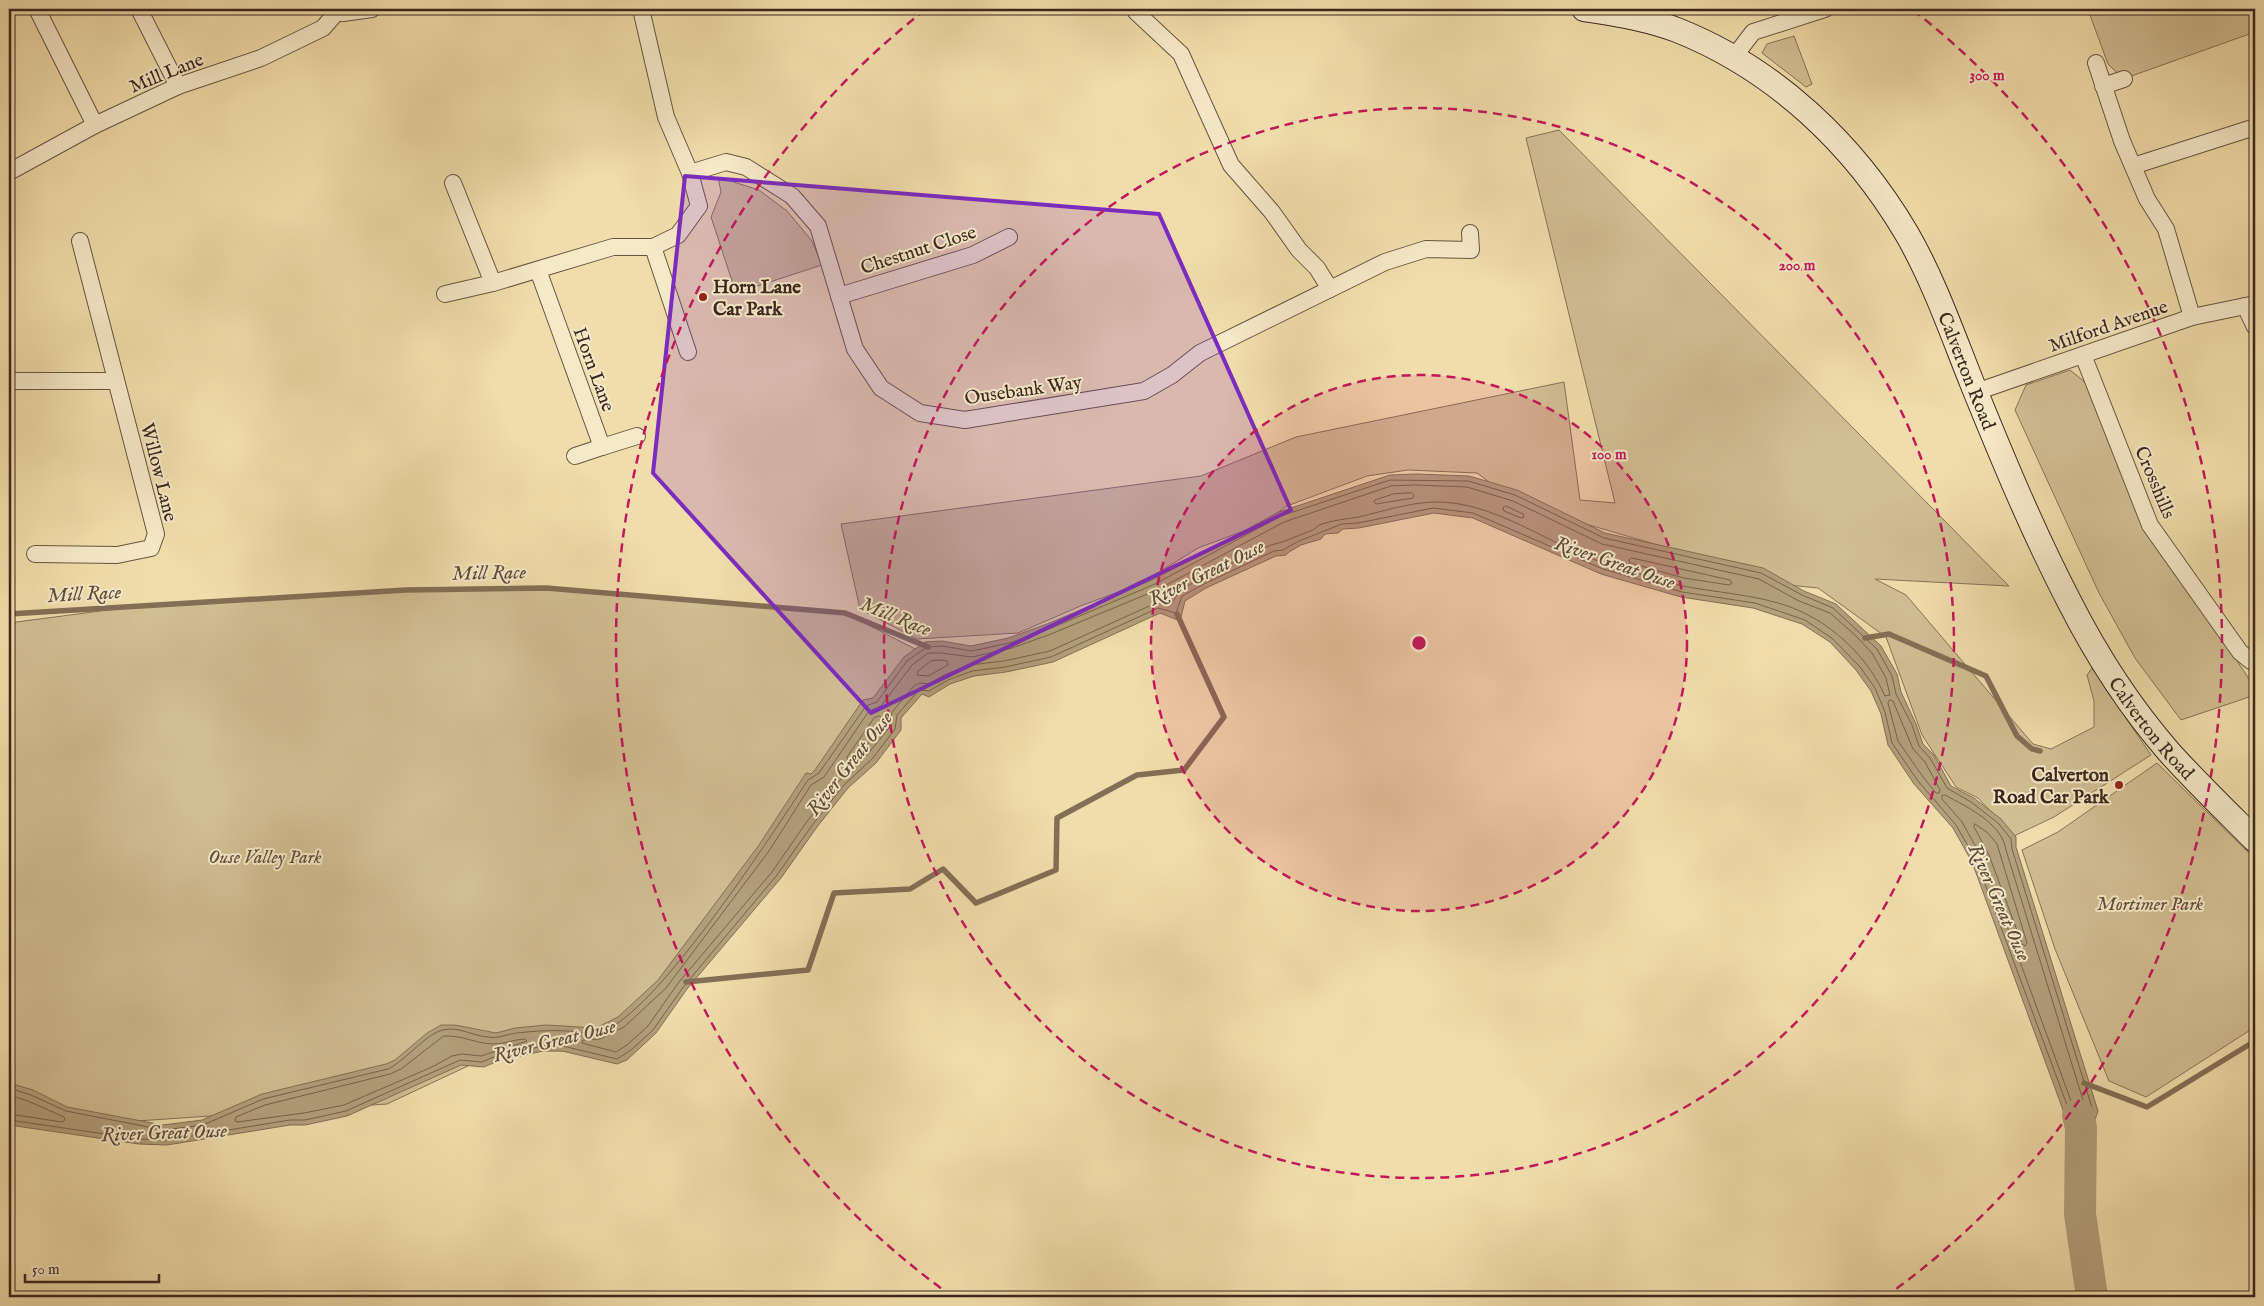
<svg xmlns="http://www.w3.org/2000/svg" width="2264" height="1306" font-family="'IM FELL English',serif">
<rect width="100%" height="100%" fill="#f1ddab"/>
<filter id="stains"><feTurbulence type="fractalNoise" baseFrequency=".004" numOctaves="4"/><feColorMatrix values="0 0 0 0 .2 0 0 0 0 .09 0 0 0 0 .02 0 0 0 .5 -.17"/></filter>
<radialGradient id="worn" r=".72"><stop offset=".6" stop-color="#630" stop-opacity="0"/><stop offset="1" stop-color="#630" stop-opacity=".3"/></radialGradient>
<!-- green -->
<g fill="#d2be93" stroke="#867258">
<polygon points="2111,9 2255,9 2255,32 2123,79 2108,64 2090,15"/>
<polygon points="1794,36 1812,84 1806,87 1762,53 1767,44"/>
<polygon points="1559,130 2009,586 1875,579 1906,595 2033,744 2051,749 2094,727 2094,701 2087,675 2092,668 2151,755 2054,817 2014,836 1978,798 1956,787 1922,735 1886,637 1818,588 1778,584 1692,555 1555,515 1512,499 1477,473 1408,470 1367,476 1287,506 1260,525 1198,548 1140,584 1083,605 1018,633 917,639 860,609 841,524 1201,476 1296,437 1564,382 1580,500 1615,503 1526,138"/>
<polygon points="718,177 759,190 787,211 812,241 822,265 736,293 711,217 721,192"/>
<polygon points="2070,370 2091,387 2149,528 2255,688 2255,695 2181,720 2135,658 2099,593 2015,410 2026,385"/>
<polygon points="546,588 845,613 925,654 627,1052 502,1050 387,1104 34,1128 9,1120 9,623 123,608 406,590"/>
<polygon points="2157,763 2255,859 2255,1027 2146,1097 2109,1081 2055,949 2022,850 2058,832"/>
</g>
<!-- water -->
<polygon fill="#b39f7b" stroke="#836f56" points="1416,474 1469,476 1517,490 1605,533 1763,568 1804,591 1836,604 1881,646 1897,674 1901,692 1916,724 1923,744 1934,755 1951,786 1974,798 2001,819 2016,837 2016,847 2098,1111 2081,1159 1972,862 1953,828 1914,784 1888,745 1881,714 1871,691 1856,670 1830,642 1802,624 1753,608 1681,597 1601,574 1473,518 1434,513 1359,528 1343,529 1338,533 1325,534 1321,539 1301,545 1289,552 1286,555 1276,556 1206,588 1185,601 1180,621 1160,613 1053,662 1006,672 974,676 950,684 929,697 922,694 901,718 901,730 876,763 848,788 817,827 781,878 687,989 656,1033 627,1060 617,1064 562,1051 543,1051 498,1061 484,1067 461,1065 347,1116 305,1125 290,1125 167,1145 139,1144 9,1125 9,1083 33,1090 67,1107 163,1125 202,1120 262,1094 386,1064 395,1060 427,1033 441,1025 455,1025 496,1033 515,1028 546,1025 596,1028 618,1017 658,980 759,845 806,773 811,774 815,770 863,700 873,698 904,657 925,642 942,641 971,646 1008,638 1047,624 1152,580 1279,512 1390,475"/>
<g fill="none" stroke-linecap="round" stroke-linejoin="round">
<!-- shore -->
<g stroke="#77624c" stroke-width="1">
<path d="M1416 485 1467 487 1513 501 1602 544 1759 579 1799 601 1830 613 1855 635 1872 653 1886 678 1890 695 1885 696C1870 662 1841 632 1808 615 1771 595 1723 594 1683 586 1658 580 1632 572 1607 564 1550 546 1494 500 1433 502 1409 503 1383 511 1359 517 1346 519 1334 520 1322 524 1318 525 1316 528 1313 530 1299 535 1285 542 1271 545L1201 578 1179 591 1171 605 1156 603 1050 651 1004 661 970 665 946 674 929 684 920 683 914 686 892 712 889 728 867 755 839 781 808 820 772 872 679 982 648 1026 627 1045 616 1052 582 1043 583 1040 600 1039 624 1027 666 988 769 851 811 785 824 777 869 711 881 706 912 665 928 653H941L972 657 1012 648 1051 634 1157 590 1284 522 1391 486Z"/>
<polygon points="1412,493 1414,495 1413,498 1376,504 1374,502 1375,500 1393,494"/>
<polygon points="1506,506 1523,514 1524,517 1521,518 1504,511 1503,508"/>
<polygon points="1632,558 1730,580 1732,583 1729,585 1684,578 1630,563 1629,560"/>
<polygon points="941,660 947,661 948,665 928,676 917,675 918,671 931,661"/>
<polygon points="1890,700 1893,701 1913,749 1925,762 1940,790 1939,793 1936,793 1923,777 1898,741 1888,703"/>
<path d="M879 716 882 718C881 734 862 750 851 760H848L847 757 874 718Z"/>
<path d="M1945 795C1967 807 2002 823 2006 850L2086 1110 2082 1121 2078 1120 1982 858 1962 822 1942 799V796Z"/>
<polygon points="1975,824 1988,833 1997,844 2027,943 2025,946 2022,944 1989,855 1974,827"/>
<path d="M444 1036C462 1035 477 1044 494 1044 505 1044 515 1039 525 1039L527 1041 481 1056 462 1054 452 1056 432 1067 344 1105 304 1113 237 1122 235 1121 236 1117 265 1105 390 1074 401 1069Z"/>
<path d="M9 1088 31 1095 66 1111 164 1130 203 1125 263 1099 388 1069C406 1060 427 1033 443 1030 458 1026 473 1036 488 1037 498 1039 507 1034 517 1033 534 1031 550 1030 567 1031 577 1031 586 1035 597 1033 651 1023 774 831 808 780L819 773 866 706 877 702 907 661 927 647 942 646 972 651 1009 643 1049 629 1155 584 1281 516 1390 480 1468 481 1515 495 1604 538 1761 573 1802 595 1833 608 1877 649 1892 676 1896 694 1912 725 1919 746 1930 758 1947 788 1971 802 1998 823 2011 839 2012 849 2093 1111 2083 1138 2080 1140 1976 860 1956 825 1918 781 1892 743 1885 712 1875 688 1860 667 1833 639 1805 620 1755 603 1682 592 1603 569 1473 513 1433 508 1358 523 1342 524 1299 541 1283 550 1274 551 1204 584 1182 596 1176 613 1158 608 1051 657 1005 667 972 671 948 680 929 691 919 690 897 715 895 729 872 759 844 785 813 824 777 875 684 986 653 1030 631 1050 617 1059 563 1046H543L496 1056 482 1062 460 1060 346 1111 305 1120H290L167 1140 139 1139 9 1120"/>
<polyline points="9,1095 28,1101 64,1117 65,1120 62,1122 9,1114"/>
</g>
<!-- stream -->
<g stroke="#836f56" stroke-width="5.5">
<polyline points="9,614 406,590 546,588 845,613 928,647"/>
<polyline points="1865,638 1889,634 1986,676 2017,736 2032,749 2040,751"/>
<polyline points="686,982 808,970 834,893 910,889 943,869 976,903 1056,870 1057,818 1137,775 1184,770 1224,717 1177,614"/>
<polyline points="2084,1083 2147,1107 2255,1041"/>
</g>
<!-- river -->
<polyline stroke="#b39f7b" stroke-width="32" points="2078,1115 2081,1128 2080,1214 2092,1297"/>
<!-- street casing -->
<g stroke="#685441" stroke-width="18">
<g id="street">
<polyline points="37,9 95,125"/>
<polyline points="139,9 178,86"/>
<polyline points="333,9 343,13 372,9"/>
<polyline points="1136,9 1136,12 1181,54 1231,165 1272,212 1299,250 1317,268 1330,289"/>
<polyline points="1734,57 1753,32 1825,9"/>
<polyline points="2096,63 2122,141 2147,199 2166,229 2192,317"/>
<polyline points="2103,86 2124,79"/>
<polyline points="2133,166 2255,127"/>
<polyline points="9,172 95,125 178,86 261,58 323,28 337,12"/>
<polyline points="690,173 726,162 746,167 792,196 818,226 855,349 881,388 920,413 965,420 1144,391 1172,375 1200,353 1385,262 1426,249 1471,250 1470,233"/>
<polyline points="453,183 493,283"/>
<polyline points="653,247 688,352"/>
<polyline points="538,270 602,447 637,436"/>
<polyline points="445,294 493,283 613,247 653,247 678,235 699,206 690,173 666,117 641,9"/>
<polyline points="839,296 973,255 1009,237"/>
<polyline points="2245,306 2255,327"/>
<polyline points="2083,355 2150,525 2240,652 2251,661"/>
<polyline points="9,381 116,381"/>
<polyline points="1976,392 2192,317 2255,304"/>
<polyline points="575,456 602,447"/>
<polyline points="35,554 117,555 151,548 156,534 80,241"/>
</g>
</g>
<!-- secondary casing -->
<g stroke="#3b261e" stroke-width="26">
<g id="secondary">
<path id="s1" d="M1584 9C1613 13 1649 19 1677 30 1775 69 1854 144 1907 234 1934 281 1952 333 1972 383 2002 457 2033 532 2070 603 2097 656 2130 707 2169 752 2196 782 2226 811 2255 840"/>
</g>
</g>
<!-- street -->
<use href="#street" stroke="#f6e9c8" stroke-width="16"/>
<!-- secondary -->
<use href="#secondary" stroke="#f6e9c8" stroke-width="24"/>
</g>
<!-- marked area -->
<path fill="#7b2cbf" fill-opacity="0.2" stroke="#7b2cbf" stroke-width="4" stroke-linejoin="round" d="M685 176 1159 214 1291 510 871 713 653 473Z"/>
<!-- distance rings -->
<circle cx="1419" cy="643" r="268" fill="#c2185b" fill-opacity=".12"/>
<g fill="none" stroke="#c2185b" stroke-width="2.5" stroke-dasharray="9 6">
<circle cx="1419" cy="643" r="268"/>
<circle cx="1419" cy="643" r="535"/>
<path d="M953 1297A803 803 0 0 1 925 10M1913 10A803 803 0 0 1 1885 1297"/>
</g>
<!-- markers -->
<g fill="#8f2418" stroke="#f6e9c8" stroke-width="2">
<circle cx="703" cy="297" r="5"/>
<circle cx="2119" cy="785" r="5"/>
</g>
<g text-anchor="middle" stroke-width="4" stroke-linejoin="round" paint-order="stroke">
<!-- street labels -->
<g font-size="19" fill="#3b261e" stroke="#f6e9c8">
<text transform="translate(166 72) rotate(-22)" y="7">Mill Lane</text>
<text transform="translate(918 249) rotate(-18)" y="7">Chestnut Close</text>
<text transform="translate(2108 325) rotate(-19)" y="7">Milford Avenue</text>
<text transform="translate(595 369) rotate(70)" y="7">Horn Lane</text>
<text dy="7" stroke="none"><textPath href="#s1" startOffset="558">Calverton Road</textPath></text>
<text transform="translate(1023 389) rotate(-8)" y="7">Ousebank Way</text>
<text transform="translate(160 472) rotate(76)" y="7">Willow Lane</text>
<text transform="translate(2156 482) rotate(67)" y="7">Crosshills</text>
<text dy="7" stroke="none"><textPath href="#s1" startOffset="962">Calverton Road</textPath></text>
</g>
<!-- poi labels -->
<g font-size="19" font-weight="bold" fill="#3b261e" stroke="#f6e9c8" text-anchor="start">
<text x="713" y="293">Horn Lane<tspan x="713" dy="22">Car Park</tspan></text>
<text x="2109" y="781" text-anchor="end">Calverton<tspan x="2109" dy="22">Road Car Park</tspan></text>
</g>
<!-- park labels -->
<g font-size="19" font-style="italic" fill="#614c3b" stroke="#f6e9c8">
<text x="265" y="863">Ouse Valley Park</text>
<text x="2150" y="910">Mortimer Park</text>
</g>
<!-- water labels -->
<g font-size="20" font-style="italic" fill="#5f4a3a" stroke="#f6e9c8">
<text transform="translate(1615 562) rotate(19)" y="7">River Great Ouse</text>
<text transform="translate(489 572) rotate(-1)" y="7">Mill Race</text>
<text transform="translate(1206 572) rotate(-26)" y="7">River Great Ouse</text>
<text transform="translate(84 593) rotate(-3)" y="7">Mill Race</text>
<text transform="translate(896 616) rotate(22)" y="7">Mill Race</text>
<text transform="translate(849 763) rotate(-52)" y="7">River Great Ouse</text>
<text transform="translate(2000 902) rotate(66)" y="7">River Great Ouse</text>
<text transform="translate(554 1040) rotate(-14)" y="7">River Great Ouse</text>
<text transform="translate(164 1132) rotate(-2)" y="7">River Great Ouse</text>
</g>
</g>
<circle cx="1419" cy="643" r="8" fill="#c2185b" stroke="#f6e9c8" stroke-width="2.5"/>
<g font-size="15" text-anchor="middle" font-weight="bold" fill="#c2185b" stroke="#f6e9c8" stroke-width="4" stroke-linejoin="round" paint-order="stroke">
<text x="1987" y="80">300 m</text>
<text x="1797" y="270">200 m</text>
<text x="1609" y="459">100 m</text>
</g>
<!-- margin -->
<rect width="2264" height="1306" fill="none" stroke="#f1ddab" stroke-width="30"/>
<rect x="10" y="10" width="2244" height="1286" fill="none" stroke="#3b261e" stroke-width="2.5"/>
<rect x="15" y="15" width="2234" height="1276" fill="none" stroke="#3b261e"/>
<!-- scale -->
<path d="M25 1274v8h134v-8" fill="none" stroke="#3b261e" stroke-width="2.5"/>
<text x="32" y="1274" font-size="15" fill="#3b261e" stroke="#f6e9c8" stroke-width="4" paint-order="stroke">50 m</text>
<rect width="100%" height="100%" filter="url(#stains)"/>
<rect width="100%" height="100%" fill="url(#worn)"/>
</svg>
